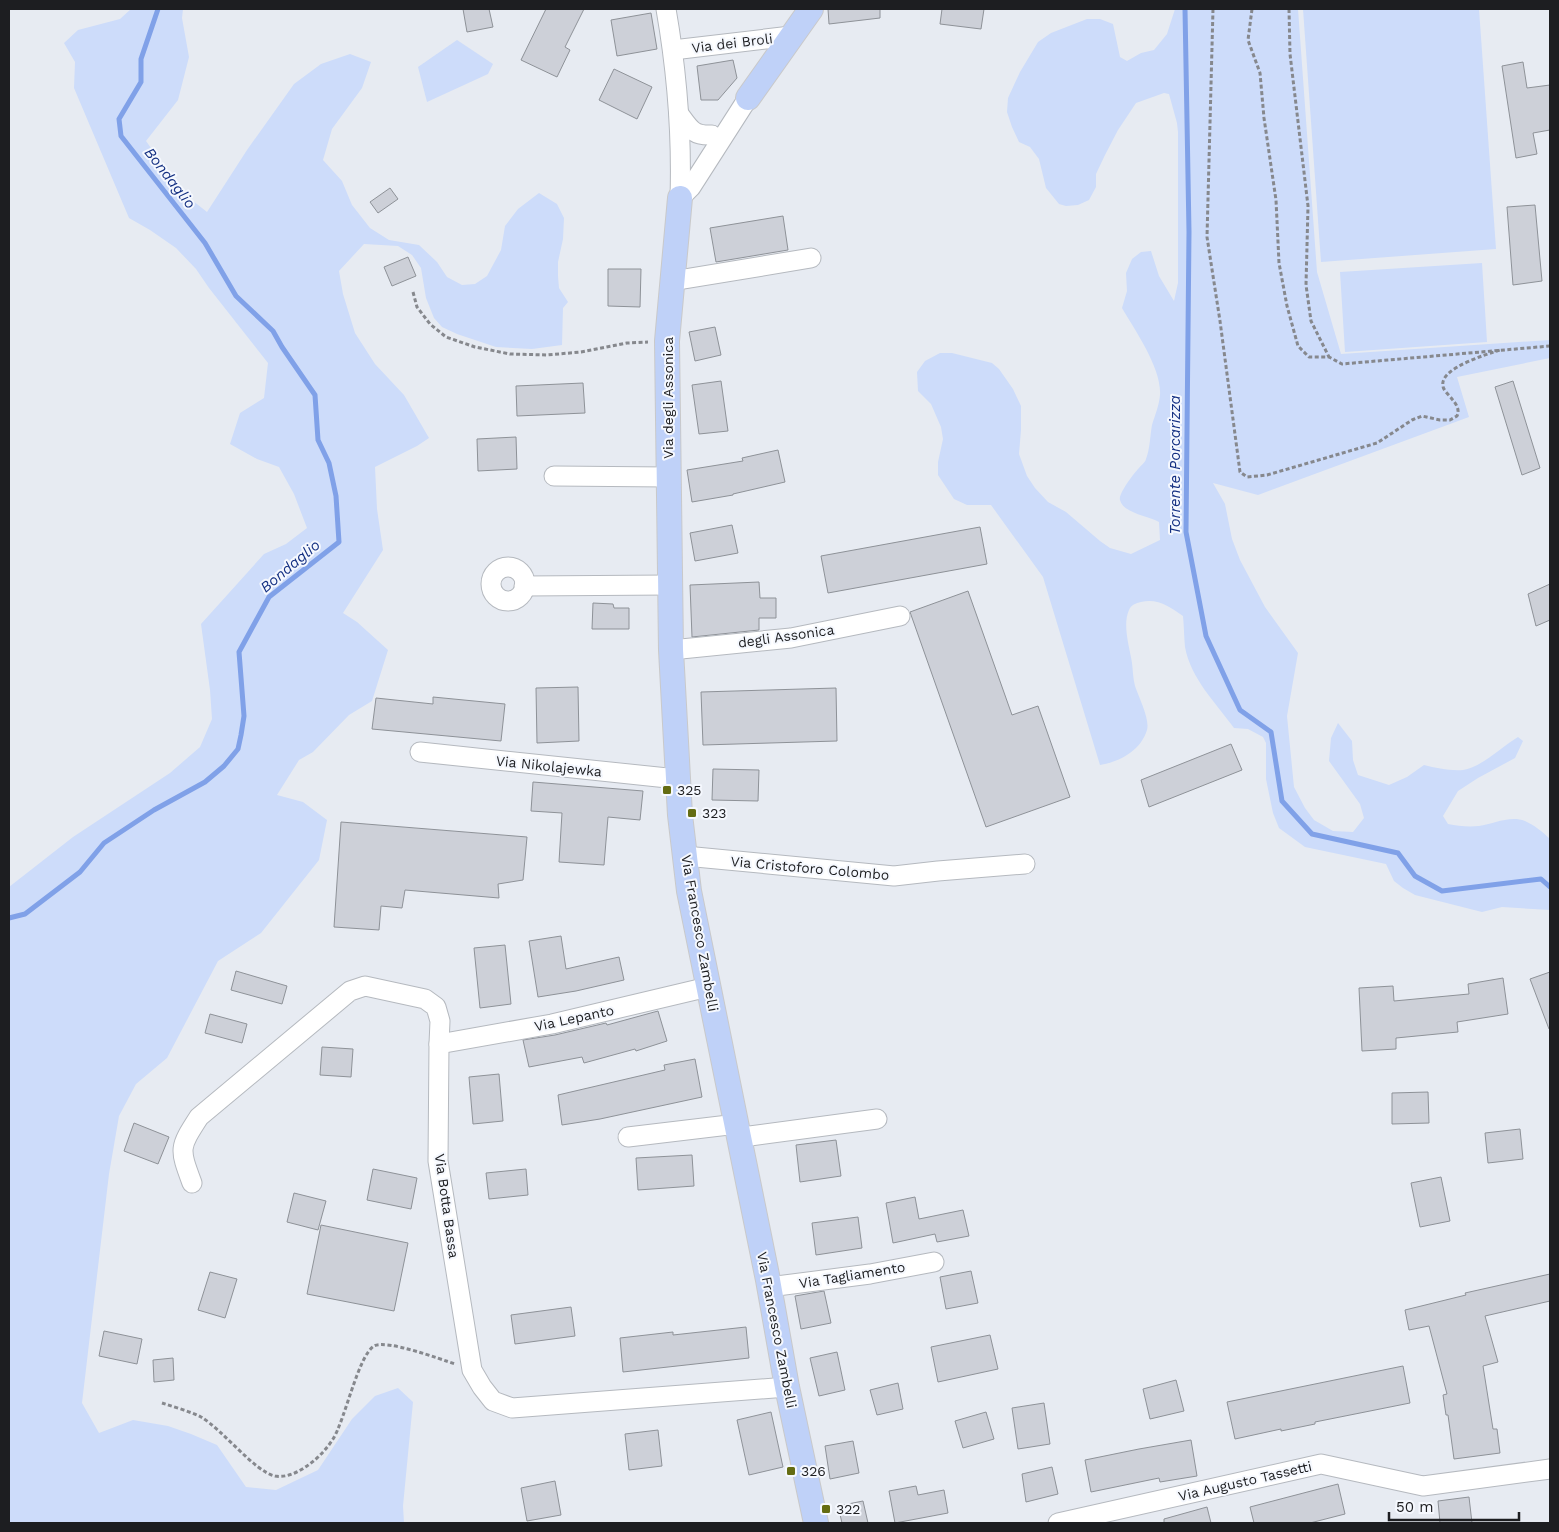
<svg xmlns="http://www.w3.org/2000/svg" width="1559" height="1532" font-family="'Work Sans',sans-serif">
<rect width="100%" height="100%" fill="#e7ebf2"/>
<!-- green -->
<g fill="#cddcfa">
<polygon points="131,9 183,9 182,18 189,57 178,100 146,141 183,193 207,212 247,150 294,84 321,64 350,54 371,62 362,88 332,129 323,160 342,181 352,205 370,228 389,240 419,245 437,262 447,277 462,285 475,284 487,276 501,250 505,226 518,209 539,193 557,204 564,218 563,239 558,262 558,276 559,288 568,302 563,308 562,345 532,349 496,347 457,334 442,327 434,318 426,298 421,268 412,255 398,246 364,244 339,271 343,294 355,333 375,364 404,395 429,438 417,446 375,467 377,509 383,550 343,613 357,622 388,650 372,701 349,715 313,752 299,760 277,795 303,802 327,820 319,860 261,933 218,961 167,1058 136,1084 119,1116 109,1174 82,1403 99,1433 133,1420 168,1426 191,1434 217,1445 246,1487 276,1490 318,1470 352,1419 375,1396 398,1388 413,1402 403,1506 404,1523 9,1523 9,887 73,837 170,773 200,747 212,719 210,690 201,624 264,554 286,544 307,528 294,494 279,467 257,459 230,444 240,413 264,398 268,363 209,288 196,269 176,248 150,230 129,218 74,88 75,62 64,43 78,30 120,19"/>
<path d="M1175 9H1298L1317 272 1341 354 1550 340V358L1457 377 1469 417 1258 495 1213 483 1225 504 1232 539 1240 560 1265 607 1298 653 1287 716 1294 787 1305 808 1314 820 1333 831 1353 832 1364 818 1360 804 1329 761 1331 738 1338 723 1352 741 1353 760 1358 775 1389 785 1407 777 1424 765C1436 768 1450 771 1463 770 1480 768 1503 746 1518 737L1523 741 1515 758 1478 778 1458 791 1443 816 1448 824C1458 826 1468 827 1479 826 1493 824 1510 815 1525 821 1534 825 1543 832 1550 839V910L1502 907 1482 912 1415 895 1403 888 1394 881 1386 864 1305 847 1279 828 1273 813 1266 779V743L1263 737 1248 729 1234 728C1216 703 1191 679 1185 647 1184 637 1184 626 1183 616 1170 607 1158 598 1141 602 1136 603 1131 605 1129 610 1122 625 1130 649 1132 663 1133 671 1133 679 1135 686 1139 698 1150 719 1147 730 1141 750 1120 762 1100 765L1043 577 991 505H967L954 499 938 475V462L943 439 941 427 931 404 918 391 917 372 925 361 940 353H952L992 363 999 369 1013 389 1021 406V430L1019 454 1027 476 1035 488 1048 502 1066 512 1100 541 1110 548 1131 554 1160 540 1159 522C1148 516 1123 513 1120 500 1118 494 1134 473 1139 468 1141 465 1145 463 1146 459 1150 449 1150 436 1152 425 1155 415 1159 406 1160 395 1162 369 1135 330 1122 308L1127 291 1126 273 1132 259 1141 252 1151 251 1159 276 1174 301 1178 283V132L1177 123 1169 94 1164 93 1136 103 1118 130 1105 155 1096 174V187L1089 200 1078 205 1066 206 1059 204 1046 188 1039 159 1030 147 1019 142 1012 127 1007 112 1008 98 1020 72 1038 42 1051 33 1087 19H1100L1113 24 1120 57 1127 61 1141 53 1154 50 1167 34Z"/>
<polygon points="1303,9 1479,9 1496,249 1321,262"/>
<polygon points="457,40 493,64 488,74 427,102 418,67"/>
<polygon points="1482,263 1487,342 1345,352 1340,272"/>
</g>
<g fill="none" stroke-linecap="round" stroke-linejoin="round">
<!-- stream -->
<g stroke="#80a1e8" stroke-width="5">
<polyline points="1185,9 1189,232 1186,532 1206,636 1240,710 1271,732 1282,801 1312,834 1398,853 1415,876 1442,891 1541,879 1550,887"/>
<polyline points="9,918 25,914 80,872 104,843 154,810 205,782 224,766 238,749 241,735 244,716 239,652 269,597 339,542 336,496 329,463 318,440 315,395 282,347 273,331 236,296 205,243 121,136 119,119 141,82 141,59 158,9"/>
</g>
</g>
<!-- building -->
<g fill="#cdd0d8" stroke="#8e9298">
<polygon points="463,9 489,9 493,27 467,32"/>
<polygon points="546,9 584,9 565,47 570,50 557,77 521,60"/>
<polygon points="828,9 880,9 880,18 829,24"/>
<polygon points="942,9 984,9 981,29 940,24"/>
<polygon points="651,13 657,49 617,56 611,20"/>
<polygon points="733,60 737,78 718,100 701,100 697,66"/>
<polygon points="1523,62 1527,88 1550,85 1550,130 1533,133 1537,154 1516,158 1502,66"/>
<polygon points="614,69 652,87 637,119 599,100"/>
<polygon points="390,188 398,199 378,213 370,202"/>
<polygon points="1535,205 1542,281 1513,285 1507,207"/>
<polygon points="783,216 788,250 716,262 710,228"/>
<polygon points="408,257 416,276 392,286 384,267"/>
<polygon points="608,269 641,269 640,307 608,306"/>
<polygon points="715,327 721,355 695,361 689,332"/>
<polygon points="721,381 728,431 699,434 692,385"/>
<polygon points="1513,381 1540,468 1522,475 1495,387"/>
<polygon points="583,383 585,413 517,416 516,386"/>
<polygon points="516,437 517,469 478,471 477,439"/>
<polygon points="778,450 785,482 733,494 733,495 692,502 687,470 743,461 742,458"/>
<polygon points="732,525 738,553 695,561 690,533"/>
<polygon points="980,527 987,564 828,593 821,556"/>
<polygon points="759,582 760,598 776,598 776,618 759,618 759,630 692,637 690,585"/>
<polygon points="1550,584 1550,620 1536,626 1528,594"/>
<polygon points="968,591 1012,715 1038,706 1070,797 986,827 910,612"/>
<polygon points="593,603 613,604 614,608 629,608 629,629 592,629"/>
<polygon points="578,687 579,741 537,743 536,688"/>
<polygon points="836,688 837,741 703,745 701,692"/>
<polygon points="433,697 505,704 501,741 372,729 376,698 433,704"/>
<polygon points="1231,744 1242,770 1149,807 1141,780"/>
<polygon points="713,769 759,770 758,801 712,800"/>
<polygon points="533,782 643,791 640,820 608,817 604,865 559,862 562,813 531,811"/>
<polygon points="341,822 527,837 523,880 498,884 499,898 405,890 402,908 381,906 379,930 334,927"/>
<polygon points="561,936 566,969 619,957 624,980 576,991 538,997 529,941"/>
<polygon points="505,945 511,1004 480,1008 474,948"/>
<polygon points="236,971 287,986 282,1004 231,990"/>
<polygon points="1550,972 1550,1029 1549,1029 1530,979"/>
<polygon points="1503,978 1508,1014 1457,1022 1458,1032 1396,1038 1396,1049 1362,1051 1359,988 1393,986 1394,1001 1469,994 1468,984"/>
<polygon points="658,1011 667,1041 636,1051 635,1049 584,1063 582,1057 529,1067 523,1040 555,1035 606,1023 607,1025"/>
<polygon points="210,1014 247,1024 242,1043 205,1033"/>
<polygon points="322,1047 353,1049 351,1077 320,1075"/>
<polygon points="695,1059 702,1097 600,1119 562,1125 558,1095 665,1070 664,1065"/>
<polygon points="499,1074 503,1121 473,1124 469,1077"/>
<polygon points="1428,1092 1429,1123 1392,1124 1392,1093"/>
<polygon points="134,1123 169,1137 158,1164 124,1151"/>
<polygon points="1520,1129 1523,1159 1488,1163 1485,1133"/>
<polygon points="836,1140 841,1176 800,1182 796,1145"/>
<polygon points="692,1155 694,1186 638,1190 636,1158"/>
<polygon points="373,1169 417,1178 411,1209 367,1200"/>
<polygon points="526,1169 528,1195 489,1199 486,1173"/>
<polygon points="1441,1177 1450,1221 1420,1227 1411,1183"/>
<polygon points="294,1193 326,1201 318,1230 287,1222"/>
<polygon points="915,1197 919,1219 963,1210 969,1236 937,1242 935,1234 893,1243 886,1203"/>
<polygon points="858,1217 862,1248 816,1255 812,1223"/>
<polygon points="321,1225 408,1243 394,1311 307,1294"/>
<polygon points="971,1271 978,1303 946,1309 940,1277"/>
<polygon points="210,1272 237,1279 225,1318 198,1310"/>
<polygon points="1550,1274 1550,1301 1485,1316 1498,1362 1483,1366 1493,1429 1497,1429 1500,1453 1454,1459 1448,1415 1446,1415 1443,1395 1447,1394 1429,1326 1409,1330 1405,1310 1466,1295 1465,1293"/>
<polygon points="824,1291 831,1323 801,1329 795,1296"/>
<polygon points="571,1307 575,1336 515,1344 511,1315"/>
<polygon points="746,1327 749,1358 623,1372 620,1338 673,1332 673,1335"/>
<polygon points="104,1331 142,1339 137,1364 99,1356"/>
<polygon points="990,1335 998,1369 938,1382 931,1347"/>
<polygon points="837,1352 845,1390 819,1396 810,1358"/>
<polygon points="173,1358 174,1380 154,1382 153,1360"/>
<polygon points="1403,1366 1410,1403 1315,1422 1315,1424 1281,1431 1281,1429 1235,1439 1227,1402"/>
<polygon points="1176,1380 1184,1411 1150,1419 1143,1389"/>
<polygon points="898,1383 903,1409 877,1415 870,1390"/>
<polygon points="1044,1403 1050,1444 1018,1449 1012,1408"/>
<polygon points="771,1412 783,1467 749,1475 737,1420"/>
<polygon points="986,1412 994,1439 963,1448 955,1421"/>
<polygon points="658,1430 662,1466 629,1470 625,1434"/>
<polygon points="1191,1440 1197,1476 1160,1482 1159,1478 1091,1492 1085,1460 1139,1449"/>
<polygon points="853,1441 859,1473 830,1479 825,1446"/>
<polygon points="1052,1467 1058,1494 1026,1502 1022,1474"/>
<polygon points="555,1481 561,1515 527,1521 521,1488"/>
<polygon points="1338,1484 1345,1514 1310,1523 1254,1523 1250,1507"/>
<polygon points="916,1486 918,1495 944,1490 948,1513 895,1523 889,1491"/>
<polygon points="1469,1497 1472,1523 1440,1523 1438,1501"/>
<polygon points="863,1501 868,1523 842,1523 838,1506"/>
<polygon points="1207,1507 1211,1523 1164,1523 1164,1519"/>
</g>
<g fill="none" stroke-linecap="round" stroke-linejoin="round">
<!-- minor casing -->
<g stroke="#b5b9bf" stroke-width="21">
<g id="minor">
<path d="M666 9C677 72 682 134 680 198"/>
<polyline points="673,50 791,36"/>
<path d="M679 114C690 129 693 136 712 135"/>
<polyline points="680,198 691,187 748,98"/>
<polyline points="672,281 811,258"/>
<polyline points="554,476 668,477"/>
<circle cx="508" cy="584" r="17"/>
<polyline points="524,586 670,585"/>
<polyline points="671,650 791,638 900,616"/>
<polyline points="420,752 677,779"/>
<polyline points="685,856 894,876 938,871 1025,864"/>
<polyline points="439,1044 552,1024 708,987"/>
<polyline points="739,1136 750,1136 877,1119"/>
<polyline points="628,1137 737,1124"/>
<path d="M192 1183C179 1148 179 1148 199 1117L350 991 365 986 425 999 436 1007 440 1021 439 1044 438 1161 472 1370 482 1387 493 1401 512 1408 787 1387"/>
<polyline points="769,1287 870,1274 934,1262"/>
<polyline points="1058,1523 1321,1464 1423,1486 1550,1469"/>
</g>
</g>
<!-- major casing -->
<g stroke="#c9c9ca" stroke-width="26">
<g id="major">
<polyline points="748,98 811,9"/>
<polyline points="680,198 667,341 671,650 680,815 689,891 768,1280 787,1387 816,1523"/>
</g>
</g>
<!-- path -->
<g stroke="#86888d" stroke-width="3" stroke-dasharray="4 2.5" stroke-linecap="butt">
<path d="M1213 9 1207 237 1220 321 1240 472 1247 477 1267 475 1377 443 1412 420 1422 416 1440 420H1450L1457 416C1460 409 1456 404 1452 399 1449 395 1443 390 1443 386 1439 368 1488 354 1500 350"/>
<polyline points="1252,9 1248,40 1260,73 1264,118 1276,200 1279,263 1287,306 1298,346 1309,357 1329,357 1342,364 1550,346"/>
<polyline points="1289,9 1290,54 1308,206 1306,285 1311,321 1329,357"/>
<polyline points="413,292 417,307 430,324 446,337 475,347 510,354 547,355 581,352 627,343 648,342"/>
<path d="M162 1403C174 1407 189 1411 201 1417 223 1430 255 1472 275 1476 287 1478 298 1472 307 1466 317 1459 326 1450 333 1439 345 1420 358 1356 374 1346 386 1339 440 1359 455 1364"/>
</g>
<!-- minor -->
<use href="#minor" stroke="#fff" stroke-width="19"/>
<!-- major -->
<use href="#major" stroke="#bfd1f8" stroke-width="24"/>
</g>
<!-- markers -->
<g fill="#646c12" stroke="#f5f8fe" stroke-width="2">
<rect x="662" y="785" width="10" height="10" rx="2.5"/>
<rect x="687" y="808" width="10" height="10" rx="2.5"/>
<rect x="786" y="1466" width="10" height="10" rx="2.5"/>
<rect x="821" y="1504" width="10" height="10" rx="2.5"/>
</g>
<g text-anchor="middle" stroke-width="4" stroke-linejoin="round" paint-order="stroke">
<!-- street labels -->
<g font-size="14" fill="#1d1e21" stroke="#f5f8fe">
<text transform="translate(732 43) rotate(-7)" y="5">Via dei Broli</text>
<text transform="translate(668 398) rotate(-90)" y="5">Via degli Assonica</text>
<text transform="translate(786 636) rotate(-8)" y="5">degli Assonica</text>
<text transform="translate(549 766) rotate(6)" y="5">Via Nikolajewka</text>
<text transform="translate(810 868) rotate(5)" y="5">Via Cristoforo Colombo</text>
<text transform="translate(700 933) rotate(80)" y="5">Via Francesco Zambelli</text>
<text transform="translate(574 1018) rotate(-12)" y="5">Via Lepanto</text>
<text transform="translate(447 1206) rotate(82)" y="5">Via Botta Bassa</text>
<text transform="translate(852 1275) rotate(-9)" y="5">Via Tagliamento</text>
<text transform="translate(777 1330) rotate(79)" y="5">Via Francesco Zambelli</text>
<text transform="translate(1245 1481) rotate(-13)" y="5">Via Augusto Tassetti</text>
</g>
<!-- poi labels -->
<g font-size="14" fill="#1d1e21" stroke="#f5f8fe" text-anchor="start">
<text x="677" y="795">325</text>
<text x="702" y="818">323</text>
<text x="801" y="1476">326</text>
<text x="836" y="1514">322</text>
</g>
<!-- water labels -->
<g font-size="15" font-style="italic" fill="#143082" stroke="#f5f8fe">
<text transform="translate(170 178) rotate(52)" y="5">Bondaglio</text>
<text transform="translate(1175 465) rotate(-90)" y="5">Torrente Porcarizza</text>
<text transform="translate(290 566) rotate(-40)" y="5">Bondaglio</text>
</g>
</g>
<!-- border -->
<rect width="1559" height="1532" fill="none" stroke="#1d1e21" stroke-width="20"/>
<!-- scale -->
<path d="M1389 1512v8h130v-8" fill="none" stroke="#1d1e21" stroke-width="2.5"/>
<text x="1396" y="1512" font-size="15" fill="#1d1e21" stroke="#f5f8fe" stroke-width="4" paint-order="stroke">50 m</text>
</svg>
